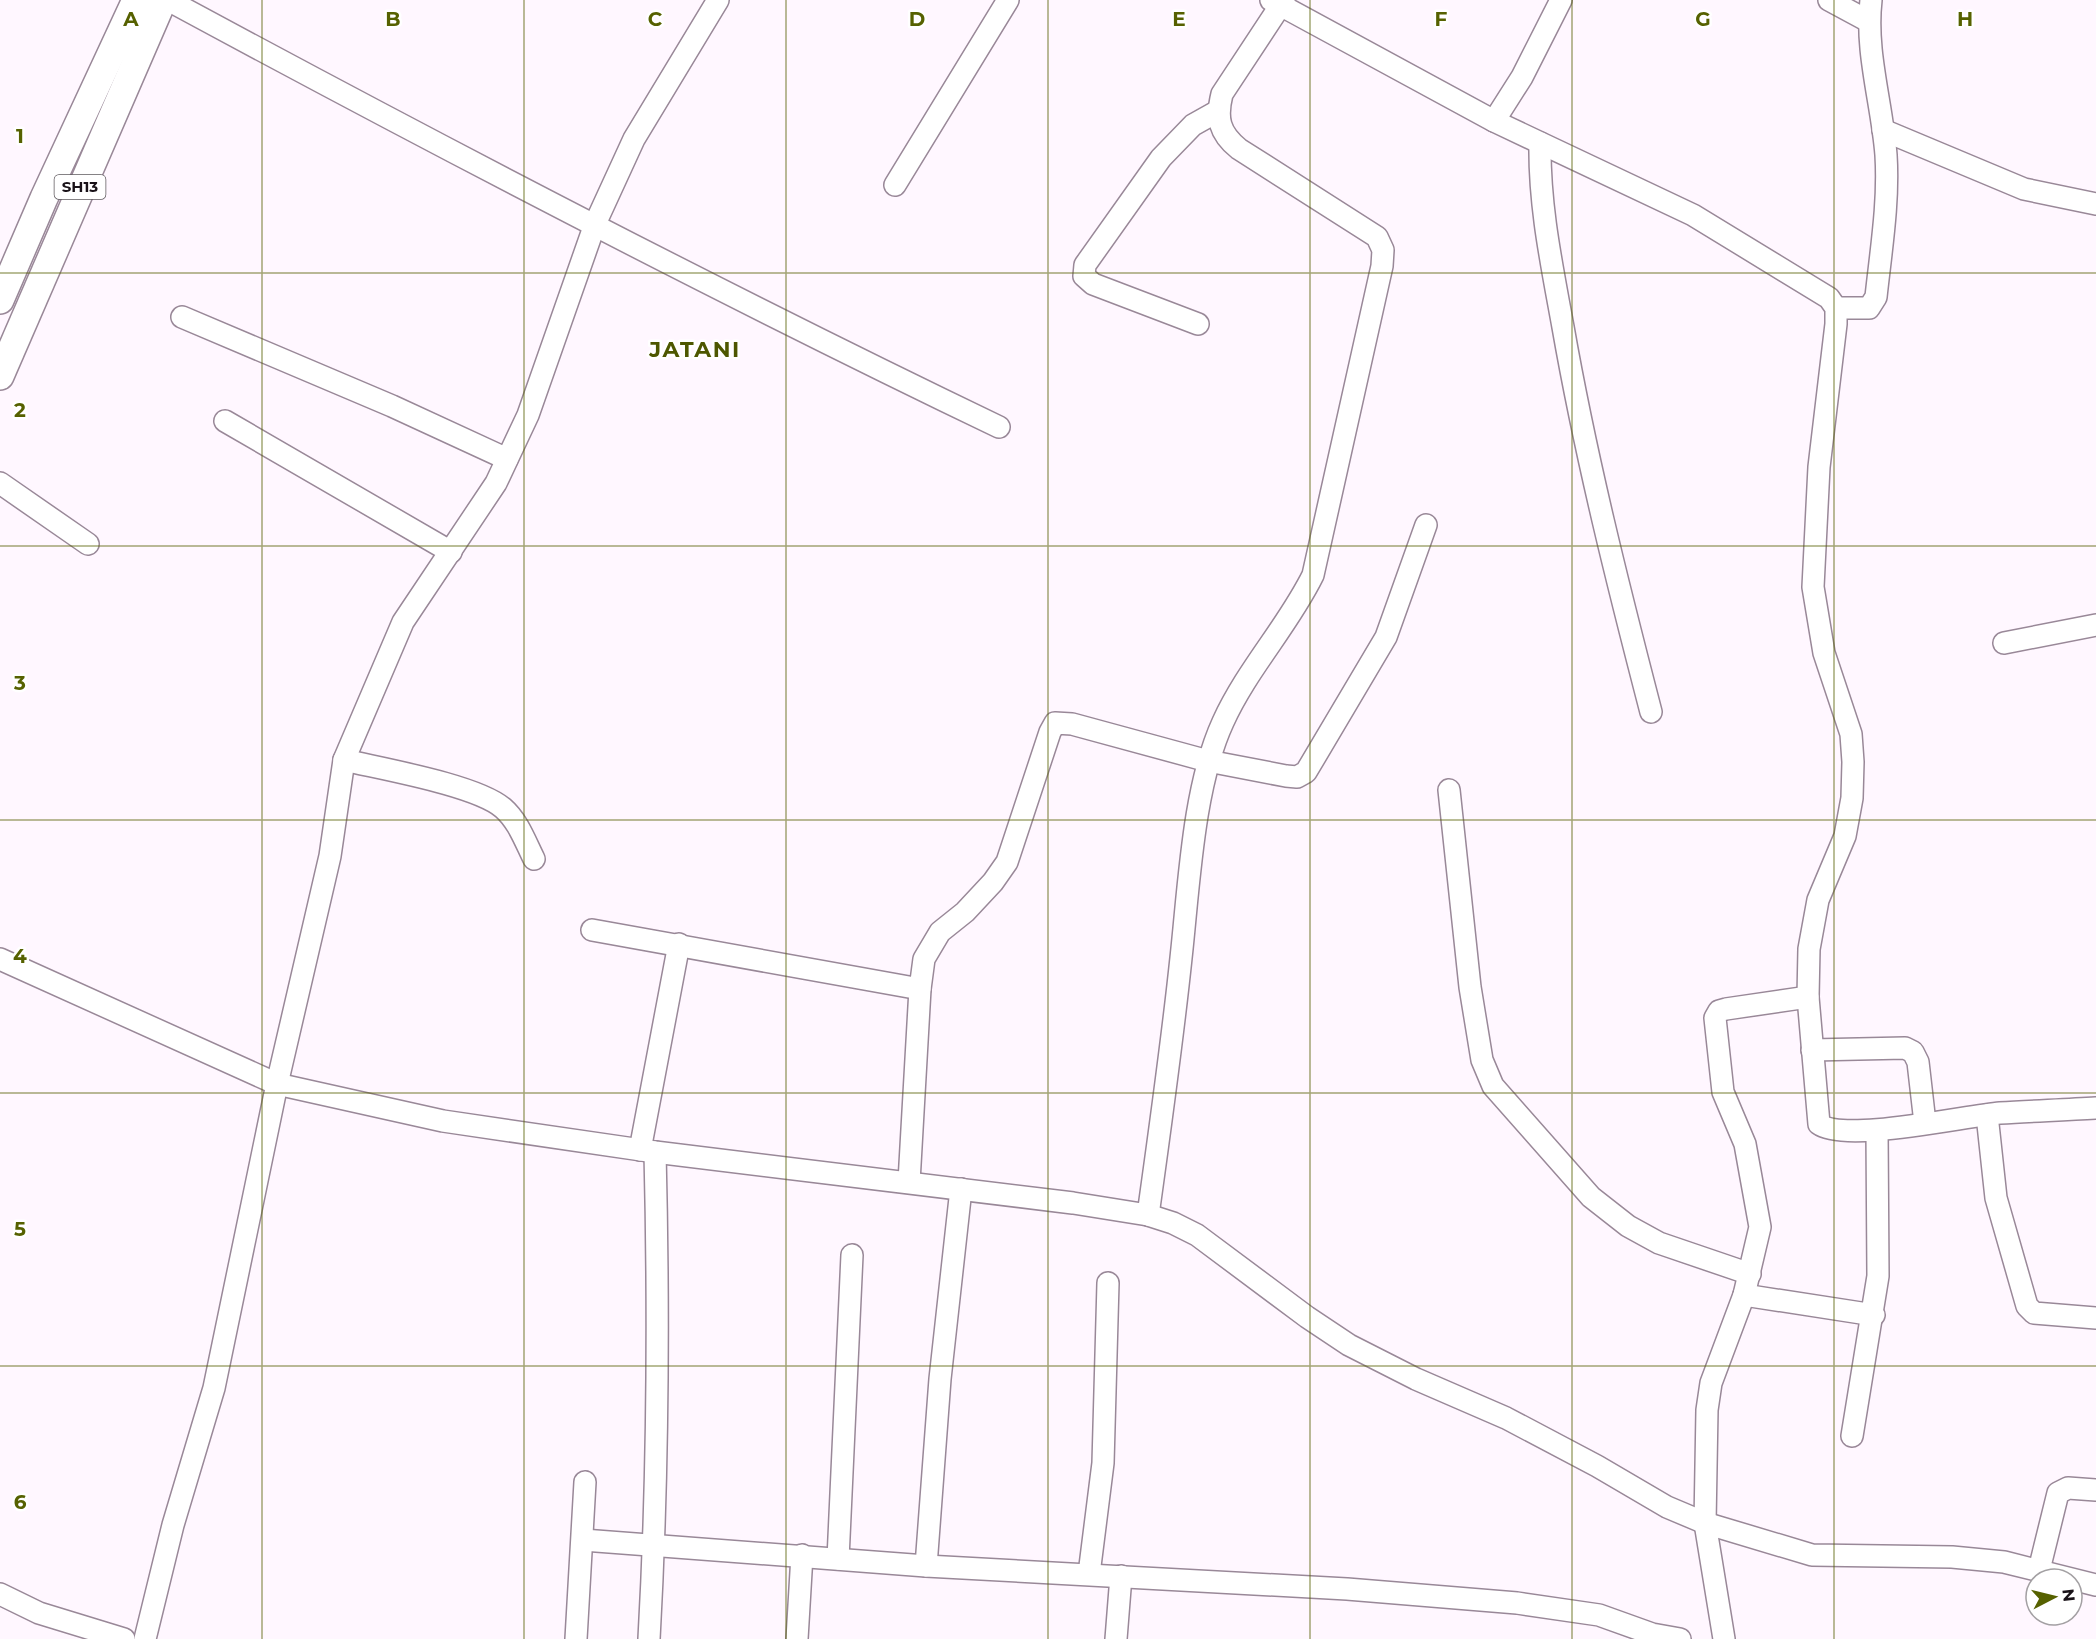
<svg xmlns="http://www.w3.org/2000/svg" width="2096" height="1639" font-family="Montserrat,sans-serif">
<rect width="100%" height="100%" fill="#fff7ff"/>
<g fill="none" stroke-linecap="round" stroke-linejoin="round">
<!-- minor casing -->
<g stroke="#998898" stroke-width="24">
<g id="minor">
<path d="M168 0C442 148 718 292 999 427"/>
<path d="M1271 0 1494 121 1693 215 1829 298 1836 308V324L1819 467 1813 587 1824 653 1851 734 1853 762 1852 798 1845 836 1818 900 1809 949 1808 997 1819 1124C1844 1143 1964 1116 2000 1113 2032 1111 2064 1110 2096 1108"/>
<polyline points="1829,0 1868,21"/>
<polyline points="1494,121 1522,77 1561,0"/>
<polyline points="1883,130 2024,189 2096,204"/>
<path d="M1540 143C1539 206 1552 266 1563 327 1586 458 1618 585 1651 712"/>
<polyline points="895,185 1008,0"/>
<path d="M1836 308H1869L1876 297C1881 250 1889 202 1886 155 1882 103 1865 52 1871 0"/>
<polyline points="182,317 392,406 507,459"/>
<polyline points="1198,324 1093,284 1084,276 1085,265 1161,158 1193,125 1218,111"/>
<polyline points="225,421 451,552"/>
<polyline points="0,483 88,544"/>
<polyline points="2004,643 2096,625"/>
<path d="M344 760C382 769 476 785 503 808 518 821 525 841 534 859"/>
<polyline points="1449,790 1470,987 1482,1060 1493,1086 1591,1197 1628,1226 1659,1243 1750,1274"/>
<polyline points="592,930 920,989"/>
<polyline points="0,959 277,1084 443,1121 655,1152 1073,1203 1148,1215 1173,1223 1197,1235 1307,1317 1349,1345 1416,1379 1506,1418 1597,1466 1667,1507 1705,1523 1812,1555 1952,1557 2004,1562 2096,1585"/>
<polyline points="1812,1050 1905,1048 1913,1052 1918,1062 1925,1123"/>
<polyline points="1987,1115 1996,1198 2027,1306 2034,1313 2096,1318"/>
<polyline points="640,1150 679,944"/>
<polyline points="909,1182 920,989 924,959 940,932 965,912 993,882 1007,862 1050,732 1055,723 1072,724 1208,761 1286,776 1297,777 1306,772 1386,637 1426,525"/>
<path d="M1148 1215C1160 1129 1172 1044 1181 958 1189 886 1193 787 1223 722 1247 669 1288 626 1313 575L1382 266 1383 250 1377 237 1239 149C1219 133 1216 118 1222 94L1284 0"/>
<polyline points="1744,1295 1874,1315"/>
<polyline points="1852,1436 1878,1276 1877,1131"/>
<polyline points="583,1540 926,1566 1347,1589 1517,1603 1599,1615 1652,1634 1680,1639"/>
<polyline points="838,1559 852,1255"/>
<polyline points="926,1566 940,1379 961,1189"/>
<polyline points="2039,1570 2058,1493 2068,1488 2096,1490"/>
<polyline points="1089,1574 1103,1463 1108,1283"/>
<polyline points="0,1594 39,1613 124,1639"/>
<polyline points="145,1639 173,1525 214,1388 277,1084 330,856 344,760 403,622 496,483 528,415 595,224 634,139 718,0"/>
<polyline points="576,1639 585,1482"/>
<path d="M649 1639C658 1477 659 1314 655 1152"/>
<polyline points="797,1639 802,1555"/>
<polyline points="1116,1639 1121,1576"/>
<polyline points="1724,1639 1705,1523 1707,1410 1711,1383 1744,1295 1760,1227 1745,1144 1723,1092 1715,1018 1719,1011 1726,1009 1808,997"/>
</g>
</g>
<!-- major casing -->
<g stroke="#998898" stroke-width="30">
<g id="major">
<polyline points="0,300 44,198 136,0"/>
<polyline points="0,376 163,0"/>
</g>
</g>
<!-- minor -->
<use href="#minor" stroke="#fff" stroke-width="21"/>
<!-- major -->
<use href="#major" stroke="#fff" stroke-width="27"/>
</g>
<!-- grid -->
<path fill="none" stroke="#566100" stroke-width="1.5" stroke-opacity="0.55" d="M262 0V1639M524 0V1639M786 0V1639M1048 0V1639M1310 0V1639M1572 0V1639M1834 0V1639M0 273H2096M0 546H2096M0 820H2096M0 1093H2096M0 1366H2096"/>
<g text-anchor="middle" stroke-width="5" stroke-linejoin="round" paint-order="stroke">
<!-- shield labels -->
<rect fill="#fff" stroke="#5e595d" stroke-width="1.5" x="54.5" y="175" width="51" height="24" rx="4.5"/>
<g font-size="15" font-weight="bold" fill="#191218">
<text x="80" y="192">SH13</text>
</g>
<!-- district labels -->
<g font-size="22" font-weight="bold" letter-spacing="1.5" fill="#4d5700" stroke="#fff">
<text x="695" y="357">JATANI</text>
</g>
</g>
<g font-size="20" text-anchor="middle" font-weight="bold" fill="#566100" stroke="#fff" stroke-width="5" stroke-linejoin="round" paint-order="stroke">
<text x="131" y="26">A</text>
<text x="393" y="26">B</text>
<text x="655" y="26">C</text>
<text x="917" y="26">D</text>
<text x="1179" y="26">E</text>
<text x="1441" y="26">F</text>
<text x="1703" y="26">G</text>
<text x="1965" y="26">H</text>
<text x="20" y="143">1</text>
<text x="20" y="417">2</text>
<text x="20" y="690">3</text>
<text x="20" y="963">4</text>
<text x="20" y="1236">5</text>
<text x="20" y="1509">6</text>
</g>
<!-- north arrow -->
<g transform="translate(2054 1597) rotate(83)"><circle r="28" fill="#ffffff" stroke="#a3a0a3" stroke-width="1.5"/>
<path d="M0-4.5L10 22L0 15L-10 22Z" fill="#566100"/>
<text y="-9" font-size="16" font-weight="bold" text-anchor="middle" fill="#191218">N</text>
</g>
</svg>
